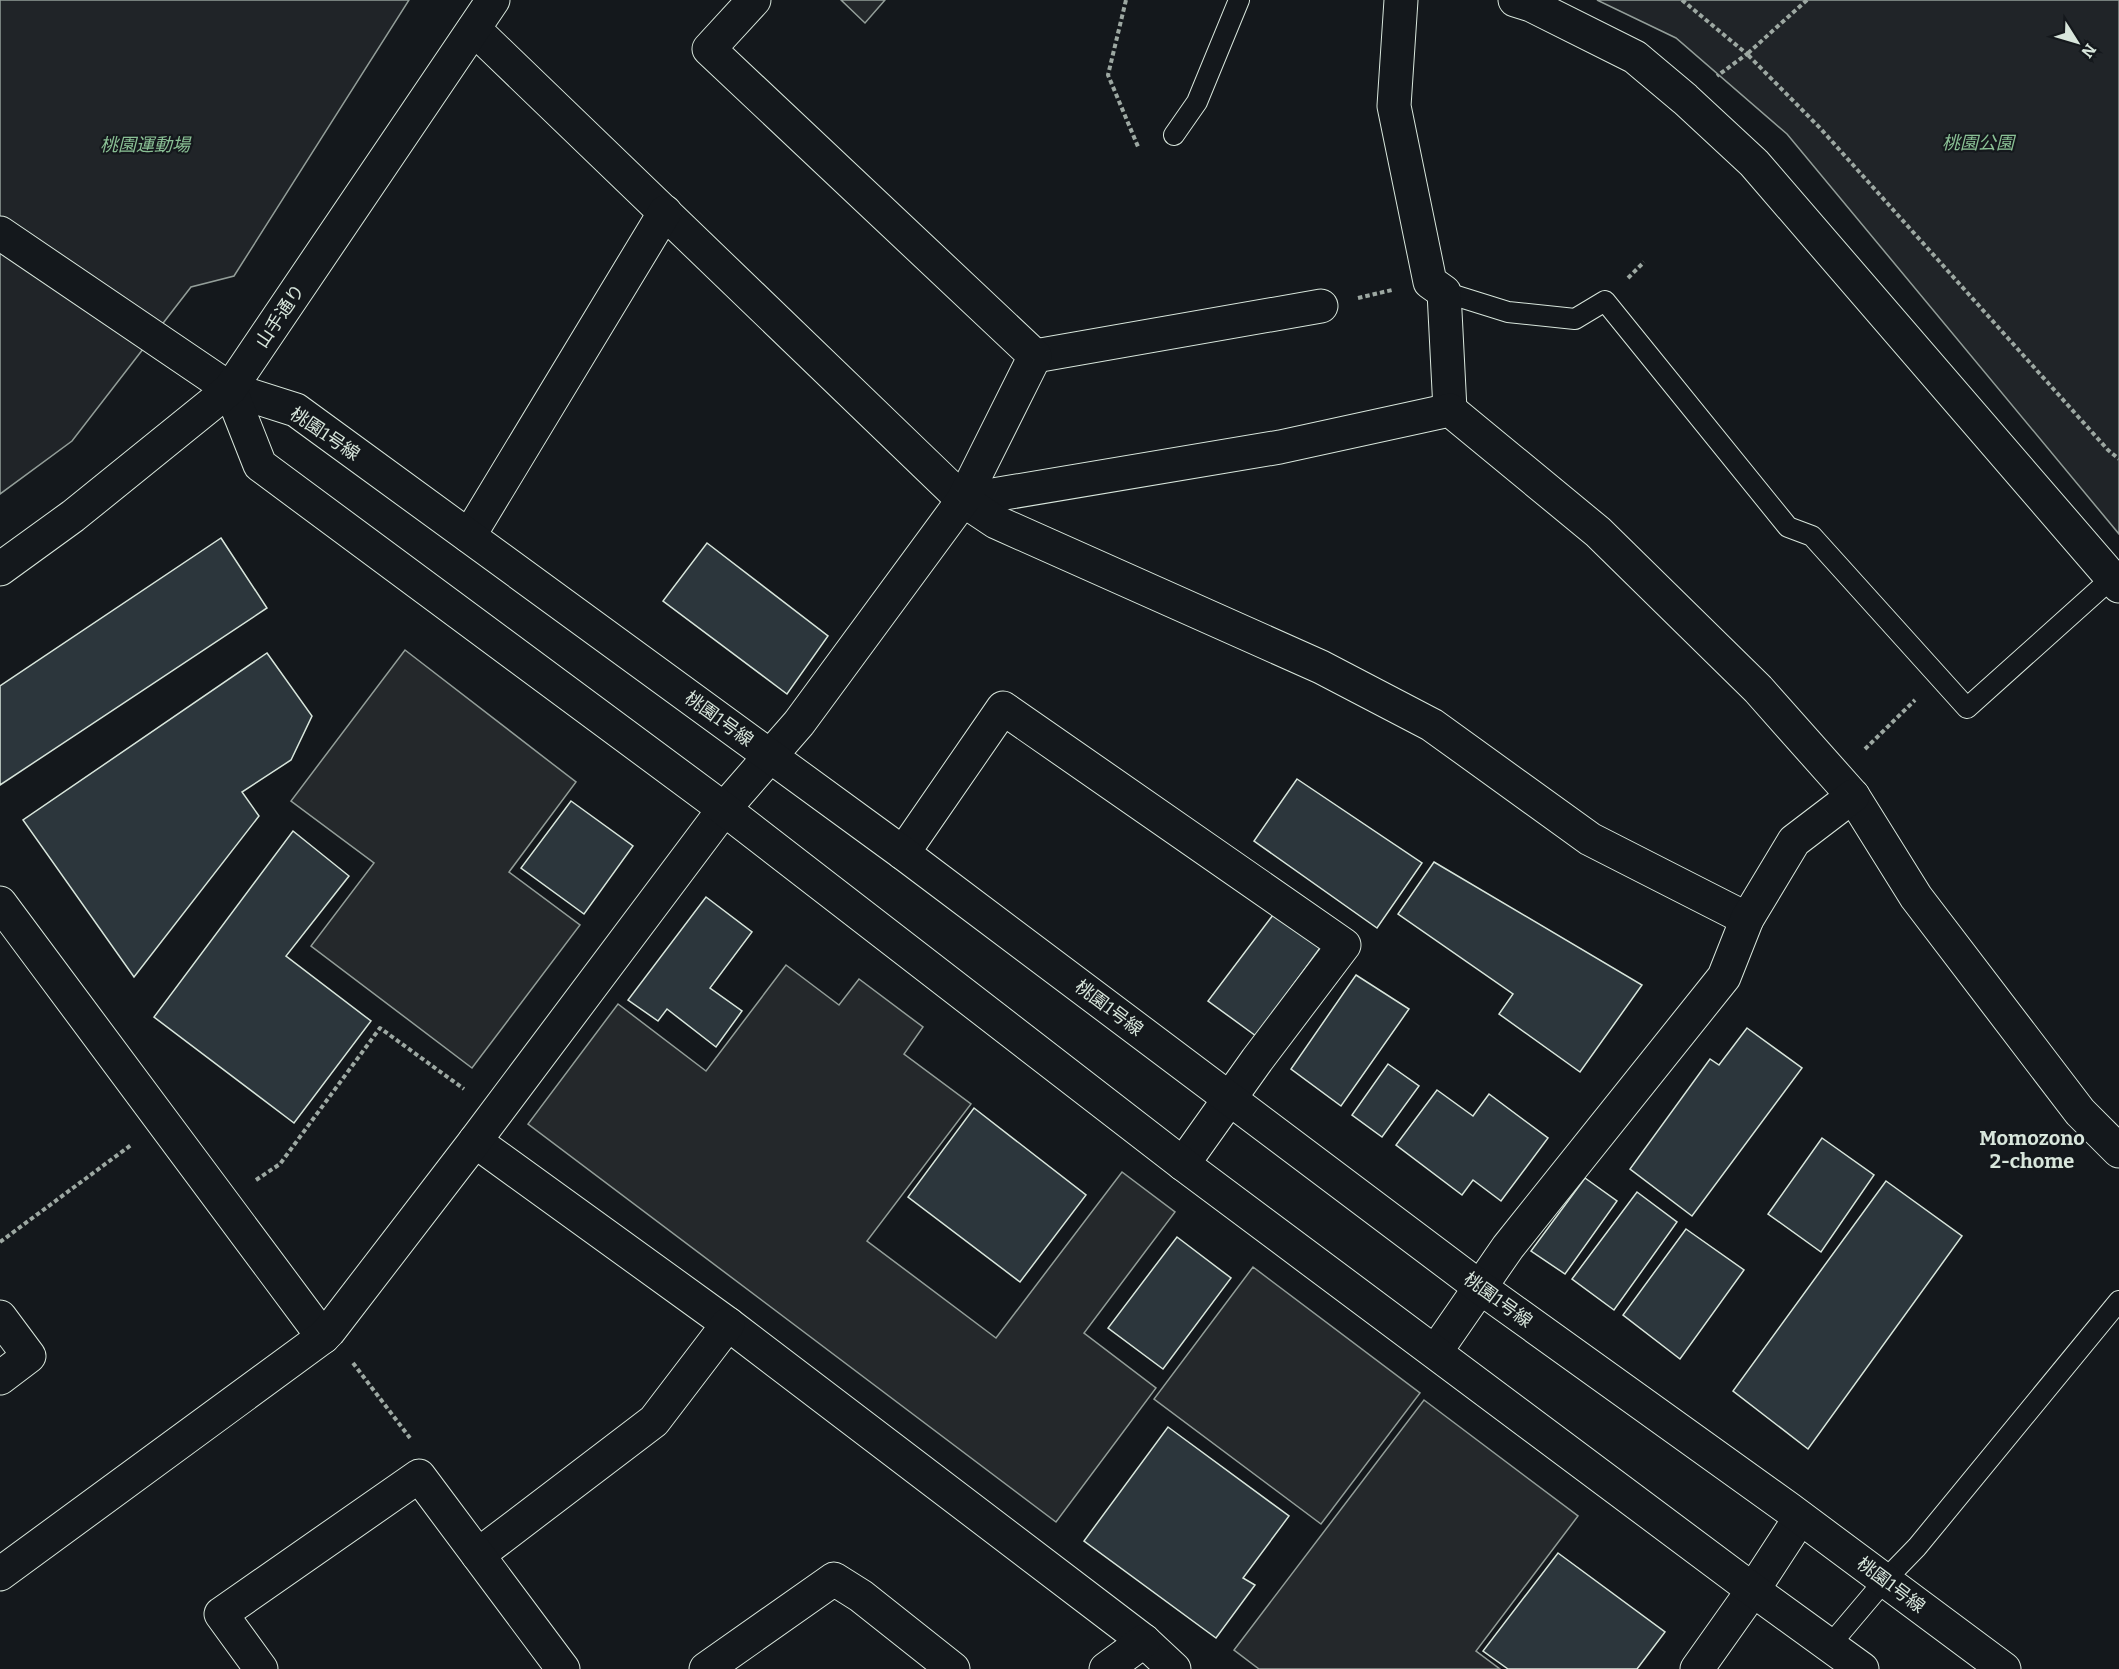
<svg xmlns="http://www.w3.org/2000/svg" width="2119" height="1669" font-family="Bitter,'Noto Sans JP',serif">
<rect width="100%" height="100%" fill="#14181c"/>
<!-- green -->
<g fill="#202428" stroke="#939e99" stroke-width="1.5">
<polygon points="0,0 409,0 234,276 191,287 72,441 0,494"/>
<polygon points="1597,0 2119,0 2119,534 1787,134 1676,38"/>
</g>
<!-- parking -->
<g fill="#24282b" stroke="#939e99" stroke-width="1.5">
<polygon points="841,0 885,0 865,23"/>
<polygon points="405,650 576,782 509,872 580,925 472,1068 311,946 374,863 291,801"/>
<polygon points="786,965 839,1005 859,979 923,1027 904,1054 971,1104 867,1241 996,1338 1122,1172 1175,1212 1084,1333 1156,1388 1056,1522 528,1124 618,1004 706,1071"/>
<polygon points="1253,1267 1420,1393 1321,1524 1154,1399"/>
<polygon points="1424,1400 1578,1516 1476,1651 1500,1669 1259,1669 1234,1650"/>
</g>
<!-- building -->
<g fill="#2c363c" stroke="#d8e6dc" stroke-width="1.5">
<polygon points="221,538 267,608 0,785 0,686"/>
<polygon points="707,543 828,636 787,694 663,601"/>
<polygon points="267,653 312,716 291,760 242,792 259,816 134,977 23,820"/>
<polygon points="1297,779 1422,863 1377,928 1254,841"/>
<polygon points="571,801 633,846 584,914 521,868"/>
<polygon points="293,831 349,876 286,956 371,1021 294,1123 154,1017"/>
<polygon points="1434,862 1642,985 1580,1072 1499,1014 1513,994 1398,914"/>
<polygon points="706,897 752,932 710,988 742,1011 716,1047 667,1009 658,1021 628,1000"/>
<polygon points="1273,915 1320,948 1256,1036 1208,1001"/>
<polygon points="1356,975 1409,1009 1341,1106 1291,1069"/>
<polygon points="1747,1028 1802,1068 1692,1216 1630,1169 1710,1059 1719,1065"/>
<polygon points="1388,1064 1419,1086 1382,1137 1352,1115"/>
<polygon points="1437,1090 1473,1116 1489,1094 1548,1138 1501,1201 1473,1180 1462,1195 1396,1145"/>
<polygon points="974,1108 1086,1195 1020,1282 908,1197"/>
<polygon points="1822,1138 1874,1175 1821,1252 1768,1214"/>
<polygon points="1585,1178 1617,1201 1565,1274 1531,1251"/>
<polygon points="1886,1181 1962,1236 1808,1449 1733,1391"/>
<polygon points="1637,1192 1677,1222 1614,1310 1572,1279"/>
<polygon points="1686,1229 1744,1270 1680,1359 1623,1315"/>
<polygon points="1177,1237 1231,1278 1163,1369 1108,1328"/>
<polygon points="1168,1427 1289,1516 1243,1578 1255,1585 1216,1638 1084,1541"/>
<polygon points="1558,1553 1665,1632 1637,1669 1508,1669 1483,1651"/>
</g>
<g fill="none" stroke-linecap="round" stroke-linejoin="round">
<!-- lane casing -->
<g stroke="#d8e6dc" stroke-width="22">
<g id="lane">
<polyline points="1174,135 1197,102 1239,0"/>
<polyline points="1444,292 1508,312 1575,319 1605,301 1788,527 1812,536 1967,708 2112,578"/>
<polyline points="1830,1645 1885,1580 1917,1547 2119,1301"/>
</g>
</g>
<!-- street casing -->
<g stroke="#d8e6dc" stroke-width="35">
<g id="street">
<polyline points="1401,0 1394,106 1430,282 1444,292 1450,410"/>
<polyline points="1515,0 1531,5 1635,57 1685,99 1754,163 2119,586"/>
<polyline points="474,29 963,500 1280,447 1450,410 1598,532 1758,689 1853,796 1916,897 2080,1112 2119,1151"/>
<polyline points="0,233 230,389"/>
<polyline points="1035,356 1321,306"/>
<polyline points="963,500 996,522 1321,667 1432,725 1590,839 1747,919"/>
<polyline points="469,536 665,212"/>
<polyline points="903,853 1003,708 1344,945 1257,1060 1183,1164"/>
<polyline points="0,903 323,1337"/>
<polyline points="475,1141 728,1324 1144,1641 1174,1669"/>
<polyline points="0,1317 29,1356 0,1378"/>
<polyline points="1436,1351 1508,1247 1724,977 1747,919 1794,841 1853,796"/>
<polyline points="478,1555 654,1421 728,1324"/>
<polyline points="0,1574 323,1337 329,1331 475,1141 724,809 799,723 963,500 1035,356 709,49 754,0"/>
<polyline points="261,1669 221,1614 419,1476 563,1669"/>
<polyline points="706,1669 834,1579 861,1596 953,1669"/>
<polyline points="1106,1669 1144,1641"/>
<polyline points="1697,1669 1753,1590 1800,1518"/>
</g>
</g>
<!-- secondary casing -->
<g stroke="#d8e6dc" stroke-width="35">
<g id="secondary">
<polyline points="230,389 296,410 903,853 1481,1288 1789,1509 2004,1669"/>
<polyline points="230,389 260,465 724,809 1183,1164 1753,1590 1862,1669"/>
<polyline points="0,569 73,516 230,389 493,0"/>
</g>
</g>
<!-- path -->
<g stroke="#9da8a2" stroke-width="4" stroke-dasharray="4.5 3" stroke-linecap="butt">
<polyline points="1126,0 1108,75 1139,149"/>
<polyline points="1682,0 1747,54 1717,76"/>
<polyline points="1807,0 1747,54 1820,128 2108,450 2119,459"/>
<polyline points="1628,278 1644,262"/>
<polyline points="1358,298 1392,290"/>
<polyline points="1865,749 1915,700"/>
<polyline points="256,1180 280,1164 380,1028 464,1089"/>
<polyline points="0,1242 131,1145"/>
<polyline points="353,1363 410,1438"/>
</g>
<!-- lane -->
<use href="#lane" stroke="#14181c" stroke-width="20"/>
<!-- street -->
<use href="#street" stroke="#14181c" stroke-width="33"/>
<!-- secondary -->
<use href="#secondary" stroke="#14181c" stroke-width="33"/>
</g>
<g text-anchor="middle" stroke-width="4.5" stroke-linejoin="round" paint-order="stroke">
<!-- park labels -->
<g font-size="18" font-style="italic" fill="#8ac095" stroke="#14181c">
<text x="1978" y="149">桃園公園</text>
<text x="145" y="151">桃園運動場</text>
</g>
<!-- street labels -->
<g font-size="18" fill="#d8e6dc" stroke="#14181c">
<text transform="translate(280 316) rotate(-56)" y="6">山手通り</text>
<text transform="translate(325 434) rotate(34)" y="6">桃園1号線</text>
<text transform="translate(719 719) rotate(36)" y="6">桃園1号線</text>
<text transform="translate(1109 1008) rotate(37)" y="6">桃園1号線</text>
<text transform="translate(1498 1300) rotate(36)" y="6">桃園1号線</text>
<text transform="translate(1891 1585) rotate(37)" y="6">桃園1号線</text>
</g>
<!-- neighbourhood labels -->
<g font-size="20" font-weight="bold" fill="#d8e6dc" stroke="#14181c">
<text x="2032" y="1145">Momozono<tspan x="2032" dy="23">2-chome</tspan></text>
</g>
</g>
<!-- north arrow -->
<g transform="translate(2077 42) rotate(127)" stroke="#14181c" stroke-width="4.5" paint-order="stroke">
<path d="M0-4.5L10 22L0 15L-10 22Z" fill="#d8e6dc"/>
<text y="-9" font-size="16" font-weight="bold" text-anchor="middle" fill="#d8e6dc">N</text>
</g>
</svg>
